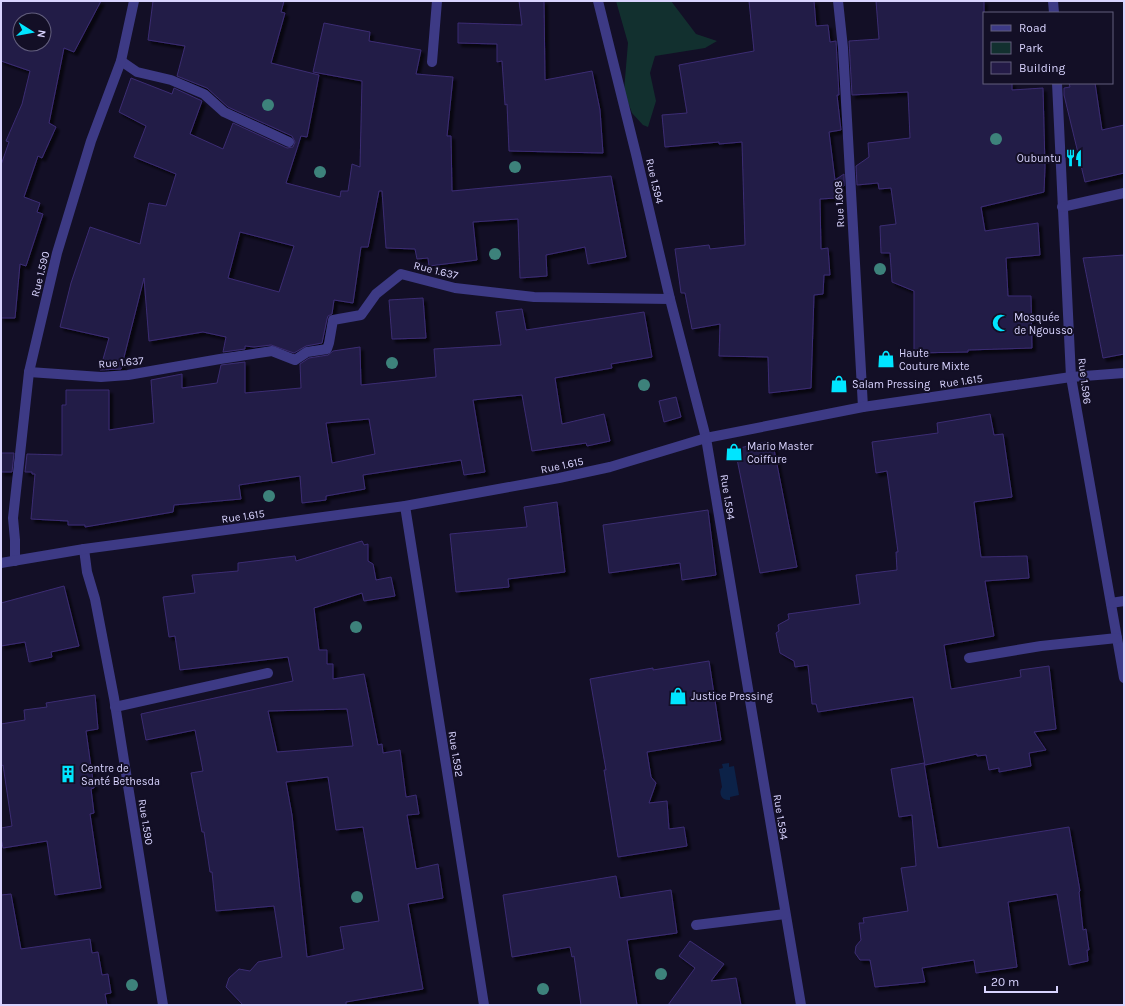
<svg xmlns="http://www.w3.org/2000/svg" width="1125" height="1006" font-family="Karla,sans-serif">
<defs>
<filter id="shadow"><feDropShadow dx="3.5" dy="3.5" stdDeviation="1" flood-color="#0009"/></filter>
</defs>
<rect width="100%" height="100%" fill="#130f26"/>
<!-- green -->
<polygon fill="#12302f" points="616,1 671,1 696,34 717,41 705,48 655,56 650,73 656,101 648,127 643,125 632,113 624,91 628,43"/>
<!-- water -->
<path fill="#0c2248" d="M729 763V767L734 766 739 795 730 797V800C722 801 718 794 722 787L719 769 723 768 722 764Z"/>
<!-- building -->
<g fill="#241b47" stroke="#3b2d73" fill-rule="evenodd" filter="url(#shadow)">
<path d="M1 1H101L74 52 64 48 49 123 56 127 42 158 38 156 24 197 40 203 37 212 43 214 26 266 20 264 15 318H1V165L9 142 6 141 22 104 30 71 1 61ZM20 20H44V44H20Z"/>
<path d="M153 1H284L281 12 285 13 271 63 319 75 307 137 301 136 286 183 340 197 341 191H348L352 164 360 167 362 81 313 72 324 23 370 32 369 41 421 50 416 74 453 77 447 136H451L452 191 611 176 626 257 588 264 585 247 546 255 547 276 520 278 518 219 473 222 477 260 429 266 428 258 417 259 415 249 386 248 382 191H379L368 247H361L353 303 334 300 332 314 328 316 327 319 322 343 306 346 294 353 271 345 254 347 245 346V349L223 352 226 337 203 332 149 341 144 278 121 369 100 370 109 338 60 327 71 283 90 227 140 244 149 203 166 206 176 174 134 157 146 126 119 112 131 78 172 94 174 88 200 100 202 101 190 134 223 149 233 123 287 148 293 147 295 142 292 136 228 107 207 88 177 76 185 46 148 40ZM240 232 294 246 279 292 228 278Z"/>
<polygon points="519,1 544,1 545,80 592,71 600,110 603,153 509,151 507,104 505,105 502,61 497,62 497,44 458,43 458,23 522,25"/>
<polygon points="749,1 814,1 816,26 828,25 830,42 836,41 839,95 837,95 841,130 829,132 835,180 844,174 844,186 835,186 837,198 820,199 821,249 828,248 830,275 824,275 823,294 814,295 811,388 769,393 768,357 719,356 720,324 692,329 685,293 681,293 675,249 709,245 710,249 745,245 742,142 719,144 719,142 665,147 662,115 687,113 679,65 754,51"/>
<polygon points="876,1 984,1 984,83 1012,83 1012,90 1043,88 1045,167 1044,192 981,207 985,231 1038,223 1040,255 1006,258 1008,296 1031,296 1032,348 968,350 968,352 914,353 914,291 892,282 890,253 881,253 880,226 896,224 891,188 879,189 878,183 857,185 856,166 869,157 868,143 910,138 908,92 852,95 849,41 879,39"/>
<polygon points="1069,83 1095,83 1102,130 1124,125 1124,173 1085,182 1064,95 1064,88 1070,87"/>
<polygon points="1124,255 1124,354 1103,358 1083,258"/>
<polygon points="423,298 426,338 392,339 389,300"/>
<path d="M522 309 526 330 644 312 652 357 611 364 612 368 555 378 562 424 604 414 610 441 587 446 586 443 532 451 522 395 473 400 485 472 464 475 461 460 363 475 365 489 326 496V500L302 503 300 476 239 485 241 499 174 505 173 512 85 527V525H68V521L31 519 35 474H32V472H25L27 454 62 455V405H66V390H109V430L154 423 151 380 182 374V388L217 383 221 365 245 362V393L301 388 300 364 309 358 328 355 333 351 360 347 361 385 436 377 434 349 501 345 496 312ZM369 419 375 454 332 463 326 423Z"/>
<polygon points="676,397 681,417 664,422 659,401"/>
<polygon points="990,414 994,435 1003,434 1012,497 974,502 981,557 1027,556 1029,578 985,581 994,636 944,645 951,689 1021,677 1020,670 1049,666 1056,729 1034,732 1046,750 1029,753 1031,766 999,772 999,768 989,770 986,755 977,756 977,754 925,765 913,697 818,712 816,704 812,704 808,665 795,667 794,661 780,653 776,633 779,631 778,625 789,619 788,614 860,604 856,575 897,570 896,552 898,552 887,471 876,473 872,442 938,433 937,423"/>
<polygon points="766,442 767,445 773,444 797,567 760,573 735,449"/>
<polygon points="1,453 14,453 12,472 1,472"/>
<polygon points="557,502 565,572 508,579 509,587 456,592 450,534 527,527 524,507"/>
<polygon points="708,510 716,575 682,580 680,563 609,573 603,525"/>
<path d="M362 541 364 545 368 544V561L373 564 376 580 391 577 395 596 364 601 362 593 314 608 319 650H327V664H333V679L364 674 378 745 382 744 383 753 400 750 406 797 416 795 419 814 407 815 416 869 438 864 443 898 408 904 423 989 346 1002V1005H243L226 987 229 978 239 969 250 971 258 962 282 957 274 906 216 911 212 872H210L204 832H202L191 773 203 771 195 730 146 740 141 714 293 681 288 657 180 670 175 636 169 637 163 597 195 593 192 575 238 571V563L295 556 296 561ZM347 709 353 746 277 752 268 711ZM328 777 336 830 363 827 379 921 340 927 344 949 307 957 292 815 286 782Z"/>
<polygon points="64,586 79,646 51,652 52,657 29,662 25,642 1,646 1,603"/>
<polygon points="709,661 721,740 647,752 651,777 656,783 649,803 667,801 669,829 684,827 687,846 618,857 604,770 606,770 590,679 641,670 653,668 653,670"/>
<polygon points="95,695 98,729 86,731 94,788 91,789 94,813 90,814 101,888 55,895 47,841 3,848 1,838 1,828 12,826 3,765 1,766 1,724 25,720 24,710 47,707 46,703"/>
<polygon points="924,763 938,848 1069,827 1080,891 1079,892 1083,930 1086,929 1089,950 1087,950 1088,961 1069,965 1057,894 1008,902 1017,967 976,973 974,960 922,968 925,982 875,987 870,960 860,960 855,953 856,946 861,940 859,923 864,923 863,918 908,911 901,868 916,866 912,815 899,817 891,769"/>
<polygon points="616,876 620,898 671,890 677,933 627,940 637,1005 581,1005 574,956 572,957 570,947 512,957 503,895"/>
<polygon points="11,894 21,949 90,939 92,953 98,952 102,975 108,974 111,993 105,994 107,1005 1,1005 1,895"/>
<polygon points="690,941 724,964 711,981 736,978 741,1005 668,1005 695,968 679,956"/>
</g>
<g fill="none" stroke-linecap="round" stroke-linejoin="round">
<!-- minor -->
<g stroke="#3d3a85" stroke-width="10">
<polyline points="598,1 636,154 670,299 706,438 801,1005"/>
<polyline points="838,1 843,48 863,407"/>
<polyline points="1053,1 1054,13"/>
<polyline points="121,61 137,72 171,80 204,94 224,112 289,142"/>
<polyline points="432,62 437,1"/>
<polyline points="1057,83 1071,377 1124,678"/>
<polyline points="1062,207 1124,193"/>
<polyline points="29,372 101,377 128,375 220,359 272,351 295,360 307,352 327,349 329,343 333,320 361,315 376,294 401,274 455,288 534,297 670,299"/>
<polyline points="405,506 484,1005"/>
<polyline points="84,549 87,572 95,599 114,698 163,1005"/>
<polyline points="15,561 15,540 13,518 29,372 57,253 91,141 121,61 134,1"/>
<polyline points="1,563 84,549 405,506 559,478 610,467 706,438 863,407 1071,377 1124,373"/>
<polyline points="1111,603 1124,601"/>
<polyline points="969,658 1041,646 1117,638"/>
<polyline points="115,707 268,673"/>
<polyline points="696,925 785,914"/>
</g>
</g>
<!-- trees -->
<g fill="#3d827b">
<circle cx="268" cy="105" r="6"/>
<circle cx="996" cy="139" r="6"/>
<circle cx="515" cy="167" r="6"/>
<circle cx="320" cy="172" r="6"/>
<circle cx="495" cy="254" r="6"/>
<circle cx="880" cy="269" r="6"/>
<circle cx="392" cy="363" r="6"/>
<circle cx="644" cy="385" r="6"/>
<circle cx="269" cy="496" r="6"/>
<circle cx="356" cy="627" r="6"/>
<circle cx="357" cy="897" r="6"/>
<circle cx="661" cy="974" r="6"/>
<circle cx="132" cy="985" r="6"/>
<circle cx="543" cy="989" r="6"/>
</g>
<!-- icons -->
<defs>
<g id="restaurant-bare" transform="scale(1.38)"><path d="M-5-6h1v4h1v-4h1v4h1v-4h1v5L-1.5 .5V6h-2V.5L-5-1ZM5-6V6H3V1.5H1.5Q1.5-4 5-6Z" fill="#00e5ff" stroke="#130f26" stroke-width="2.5" paint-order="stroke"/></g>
<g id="mosque-bare" transform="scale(1.38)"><path d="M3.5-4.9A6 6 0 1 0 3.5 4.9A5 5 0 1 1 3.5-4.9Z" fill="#00e5ff" stroke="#130f26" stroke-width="2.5" paint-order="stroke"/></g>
<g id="shop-bare" transform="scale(1.38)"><path d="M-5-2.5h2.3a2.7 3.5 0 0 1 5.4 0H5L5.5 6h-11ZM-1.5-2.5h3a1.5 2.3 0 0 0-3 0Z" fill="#00e5ff" stroke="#130f26" stroke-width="2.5" paint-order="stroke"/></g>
<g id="building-bare" transform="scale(1.38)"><path d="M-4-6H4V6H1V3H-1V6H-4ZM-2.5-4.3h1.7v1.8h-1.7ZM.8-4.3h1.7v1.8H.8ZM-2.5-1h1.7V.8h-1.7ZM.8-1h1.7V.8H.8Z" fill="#00e5ff" stroke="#130f26" stroke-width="2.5" paint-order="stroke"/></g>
</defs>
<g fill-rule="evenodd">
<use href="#restaurant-bare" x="1074" y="158"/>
<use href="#mosque-bare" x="1001" y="323"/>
<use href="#shop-bare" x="886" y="359"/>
<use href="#shop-bare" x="839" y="384"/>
<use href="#shop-bare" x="734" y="452"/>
<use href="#shop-bare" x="678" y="696"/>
<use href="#building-bare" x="68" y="774"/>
</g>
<g text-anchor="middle" stroke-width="4" stroke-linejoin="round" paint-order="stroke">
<!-- poi labels -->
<g font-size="11" fill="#d9d4ff" stroke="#130f26" text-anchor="start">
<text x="1061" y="162" text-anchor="end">Oubuntu</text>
<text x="1014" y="321">Mosquée<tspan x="1014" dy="13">de Ngousso</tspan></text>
<text x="899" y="357">Haute<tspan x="899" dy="13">Couture Mixte</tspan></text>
<text x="852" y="388">Salam Pressing</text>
<text x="747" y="450">Mario Master<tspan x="747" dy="13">Coiffure</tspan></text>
<text x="691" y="700">Justice Pressing</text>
<text x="81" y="772">Centre de<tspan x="81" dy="13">Santé Bethesda</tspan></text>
</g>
<!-- street labels -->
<g font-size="11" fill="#d9d4ff" stroke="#130f26">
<text transform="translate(655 181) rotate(77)" y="4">Rue 1.594</text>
<text transform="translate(839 204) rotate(-93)" y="4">Rue 1.608</text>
<text transform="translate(436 270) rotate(14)" y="4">Rue 1.637</text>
<text transform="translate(40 274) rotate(-76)" y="4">Rue 1.590</text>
<text transform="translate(121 362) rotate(-5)" y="4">Rue 1.637</text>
<text transform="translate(961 381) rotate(-8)" y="4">Rue 1.615</text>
<text transform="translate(1085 381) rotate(83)" y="4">Rue 1.596</text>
<text transform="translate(562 465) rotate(-12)" y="4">Rue 1.615</text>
<text transform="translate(728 497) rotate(81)" y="4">Rue 1.594</text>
<text transform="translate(243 516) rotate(-8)" y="4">Rue 1.615</text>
<text transform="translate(456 754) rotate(81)" y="4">Rue 1.592</text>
<text transform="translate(781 817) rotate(81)" y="4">Rue 1.594</text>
<text transform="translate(146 822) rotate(81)" y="4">Rue 1.590</text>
</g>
</g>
<!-- border -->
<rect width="1125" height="1006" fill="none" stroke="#d9d4ff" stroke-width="4"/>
<!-- legend -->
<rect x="983" y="12" width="130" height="72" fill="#130f26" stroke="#625e7d"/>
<rect x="991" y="25" width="20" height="6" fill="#3d3a85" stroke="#625e7d"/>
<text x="1019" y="32" font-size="12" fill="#d9d4ff">Road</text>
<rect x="991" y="42" width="20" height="12" fill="#12302f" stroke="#625e7d"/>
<text x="1019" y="52" font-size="12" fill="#d9d4ff">Park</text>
<rect x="991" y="62" width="20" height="12" fill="#241b47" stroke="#625e7d"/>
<text x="1019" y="72" font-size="12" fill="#d9d4ff">Building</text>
<!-- north arrow -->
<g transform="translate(32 32) rotate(101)"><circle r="19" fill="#130f26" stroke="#625e7d"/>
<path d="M0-3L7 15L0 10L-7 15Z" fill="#00e5ff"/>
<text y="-6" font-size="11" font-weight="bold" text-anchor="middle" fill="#d9d4ff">N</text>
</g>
<!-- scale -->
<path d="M985 986v6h72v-6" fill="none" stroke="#d9d4ff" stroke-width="2"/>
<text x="991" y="986" font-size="12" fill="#d9d4ff" stroke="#130f26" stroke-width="3" paint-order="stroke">20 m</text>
</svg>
